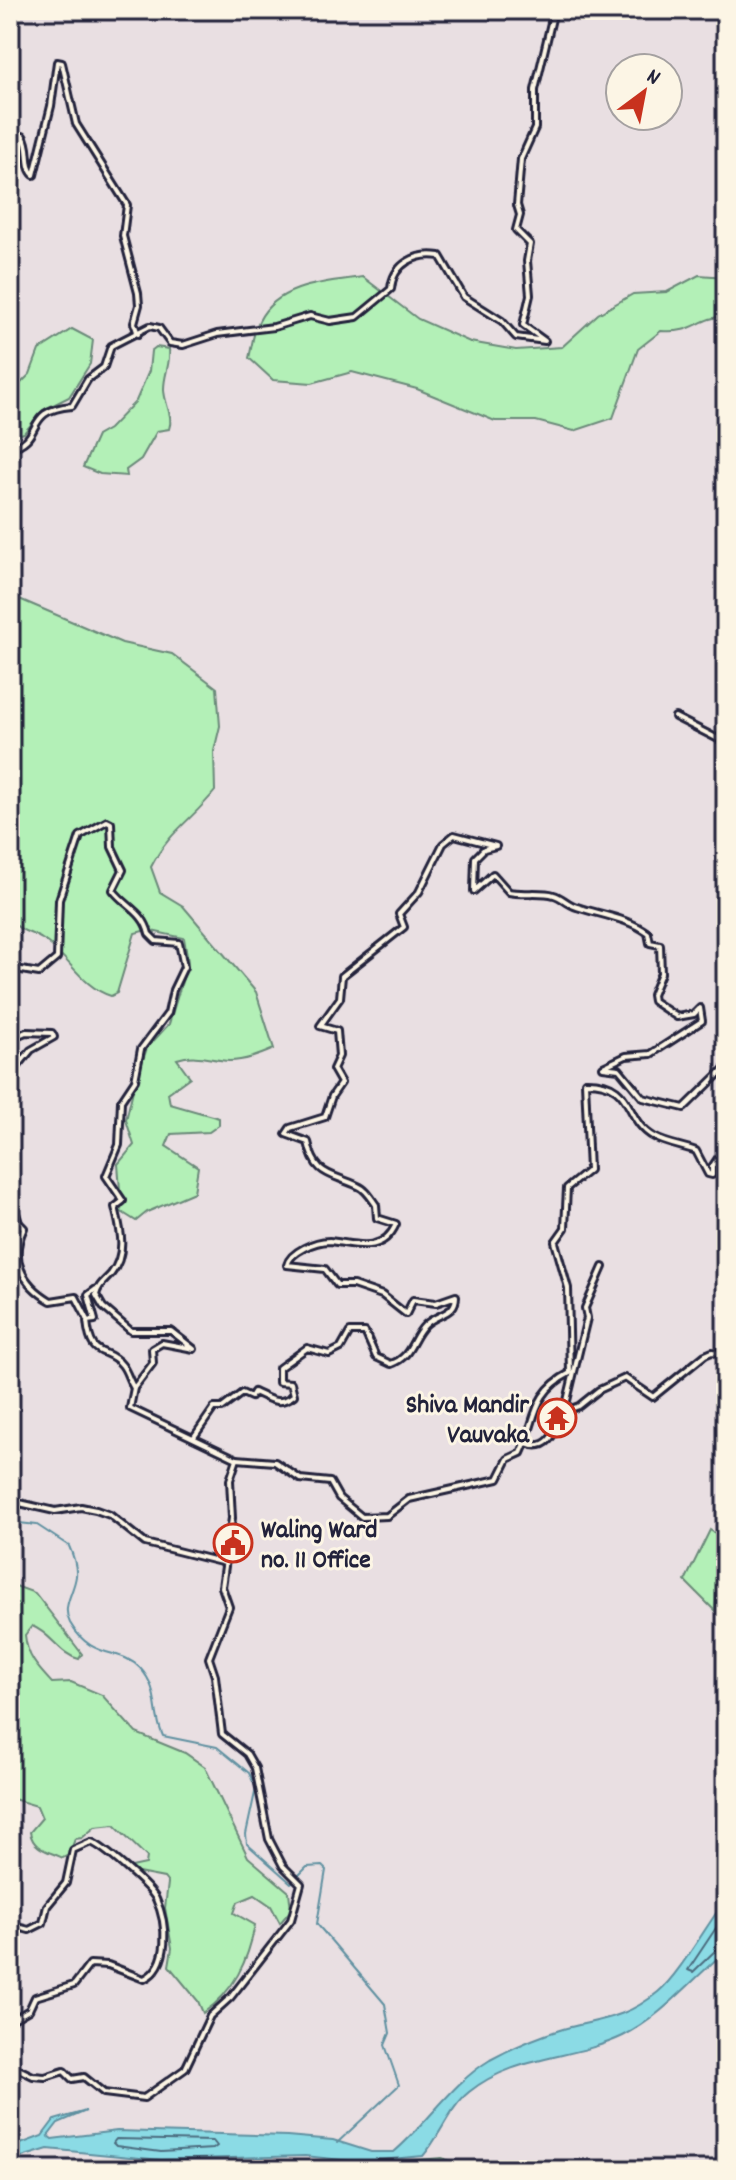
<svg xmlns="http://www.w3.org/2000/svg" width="736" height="2180" font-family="Dekko,sans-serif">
<rect width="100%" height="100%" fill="#e9dfe2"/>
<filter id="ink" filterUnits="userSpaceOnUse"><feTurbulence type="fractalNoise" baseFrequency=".0125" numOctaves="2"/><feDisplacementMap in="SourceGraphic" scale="16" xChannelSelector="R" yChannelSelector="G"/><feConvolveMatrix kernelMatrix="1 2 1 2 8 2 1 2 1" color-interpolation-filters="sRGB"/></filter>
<g filter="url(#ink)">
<!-- green -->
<g fill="#b3f0b7" stroke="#6a8979" stroke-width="2">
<path d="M699 275 726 277V316C696 318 695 334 661 331L638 349 613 418 574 431 536 421H495L417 389 352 372 312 383 273 380 249 358C252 346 253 332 259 321 277 284 327 282 363 277L418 319 470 342 516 350 562 347 598 314 633 294 667 292Z"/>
<polygon points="72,329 93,340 90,364 69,397 43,410 24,433 10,437 10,394 30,374 39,350"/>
<path d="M156 347 169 349C171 363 164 374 164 389 164 403 174 416 169 429L157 431 141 459 126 470 127 476 100 474 83 467 97 436 109 429 136 401 149 371 151 351Z"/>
<path d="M10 595 122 643 172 654 217 688 220 726 214 751 215 791C191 821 169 831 151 867L160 892 183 906 256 992 274 1049C260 1055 245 1061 229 1061 210 1060 197 1053 177 1059L190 1077 168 1093 170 1104 219 1118V1125L209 1132 171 1134 166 1146 198 1167 194 1192 147 1212 136 1221 120 1211 127 1200 120 1190 118 1164 134 1145 126 1120 133 1090 147 1048 169 1024 188 962 184 938 147 930 135 933 117 993 111 996C82 988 67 954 42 939 31 932 18 931 10 919Z"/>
<polygon points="710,1530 722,1538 715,1611 685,1581"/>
<path d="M10 1584 35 1593 82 1654 79 1659C60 1655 51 1633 32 1626L25 1635C27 1657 38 1668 52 1683L71 1682 102 1695 136 1733 185 1753 205 1767 248 1857 289 1892 291 1910 280 1923 271 1906 255 1895 238 1902 234 1913 255 1925C248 1961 234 1992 203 2013L198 2001 169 1966 172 1948 165 1908 168 1883 164 1878 133 1872 127 1868 146 1864 147 1857 114 1825 95 1827 82 1838 75 1839 69 1855 63 1858C49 1851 33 1850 30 1832L42 1818 37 1806 10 1798Z"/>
<polygon points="442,2158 473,2170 383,2170 408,2161"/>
</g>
<!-- water -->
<path fill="#8bdbe5" stroke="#6191a1" stroke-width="2" d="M726 1899V1951C692 1979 663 2016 623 2036 573 2060 514 2055 469 2092 449 2108 440 2137 423 2156L360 2162 305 2156 161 2160 48 2149 22 2157 10 2170V2148L42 2136 54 2120 86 2111 58 2123 48 2136 52 2139 117 2131 287 2136 333 2140 371 2152H394C428 2123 452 2083 490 2060 512 2048 539 2036 563 2029 601 2019 625 2019 658 1992 678 1976 708 1923 726 1899Z"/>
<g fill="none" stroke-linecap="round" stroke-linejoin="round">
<!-- shore -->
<g stroke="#4c6c7f" stroke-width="2">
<polyline points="726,1913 688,1970 693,1972 718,1948 726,1945"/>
<polygon points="116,2139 213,2141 217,2146 213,2149 161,2152 116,2146 113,2143"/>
</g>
<!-- stream -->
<path stroke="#6191a1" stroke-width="2" d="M10 1522 37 1525 69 1546C73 1555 77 1566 76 1576 74 1593 61 1606 70 1623 92 1661 120 1647 140 1668 160 1689 152 1713 163 1736L217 1747 249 1773 256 1788 246 1834 247 1844 291 1883 307 1867 322 1866 326 1870 317 1924 385 2004 390 2033 385 2045 399 2085 337 2143"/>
<!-- minor casing -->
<g stroke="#22223b" stroke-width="10">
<g id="minor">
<path d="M10 185 23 136C31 148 24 166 34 175L51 106 57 62 62 63 76 124 127 205 123 236 138 293 139 305 134 323 138 334"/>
<path d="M10 448C46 439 22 410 72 406L88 379 104 367 111 346 150 326 159 328 170 343 183 345 217 334 274 327 310 316 330 321 357 317 391 289C393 264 416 252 440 256L464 297 502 321 516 337 545 341 523 325 530 295 527 261 530 244 516 230 520 215 517 205 521 159 535 128V90L554 10"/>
<polyline points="675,717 726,743"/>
<path d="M10 968 39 973 57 958 59 900 80 836 107 821 111 823 112 847 123 870 113 890C126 907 144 912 149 934L156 941 179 943 184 967 173 990 168 1013 141 1049 135 1080 121 1101 119 1145 106 1176 123 1201 115 1207C120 1228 128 1253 111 1274 105 1281 98 1285 96 1295L103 1307 131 1331H171L194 1349 162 1343 152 1349 153 1363 134 1388 130 1408 237 1459 230 1480 232 1518 222 1587 229 1607 209 1658 215 1676 222 1734 247 1754 255 1768 269 1839 283 1866 301 1884 291 1920 231 1997 210 2016 185 2069 144 2098 104 2093 84 2077 72 2079 64 2071 45 2077 33 2076 10 2065"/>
<polyline points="10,1039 26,1032 52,1033 54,1037 31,1050 10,1076"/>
<polyline points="10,1193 19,1223"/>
<path d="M10 1223H19L24 1228C9 1259 22 1284 51 1301L76 1297 88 1320"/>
<path d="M96 1289 88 1295 95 1320 87 1321C91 1362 106 1345 122 1365 127 1371 129 1381 134 1388"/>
<polyline points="565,1409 587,1318 585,1308 603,1267"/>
<path d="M194 1437 214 1408H222L242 1393 251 1397 254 1392C269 1399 279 1407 294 1395L291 1383 279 1382V1368L307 1348 329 1354 341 1348 350 1332H365L376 1357 391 1364C412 1357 411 1339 425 1325 437 1313 456 1315 456 1296L436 1303 413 1300 406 1314 382 1295 353 1285H337L325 1269 287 1265C290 1252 315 1241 329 1241 353 1243 382 1256 396 1224L377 1218 376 1205C371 1198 366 1189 358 1186 331 1173 315 1177 308 1142L286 1134 290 1128 325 1117 332 1096 341 1083 333 1069 339 1056 337 1031 320 1026 340 998 342 976 404 927 399 914 419 892 443 844 454 835 496 846 484 849 475 858 474 891 493 874 509 892C523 895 541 891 554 895 562 897 568 905 577 907 601 915 628 918 648 933L650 943 660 945 661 973 652 995 653 1001 677 1017 694 1014 700 1008 702 1021 651 1054 626 1056 603 1067 619 1069 643 1098 684 1108 726 1067"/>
<path d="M526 1443C550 1453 556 1429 563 1412L579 1406 599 1390 625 1378 653 1397 705 1355 712 1352 726 1354"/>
<path d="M237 1459 275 1462 300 1479 330 1482 339 1498 362 1517 387 1516 409 1499 498 1479 508 1459 521 1453C537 1419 531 1393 570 1373L568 1288 555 1242 565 1228 567 1188 589 1170 585 1082C636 1081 622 1119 654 1137 666 1144 683 1146 696 1151L708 1174 712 1175V1167L726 1146"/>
<polyline points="10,1494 15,1502 55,1511 81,1507 96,1510 110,1515 145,1543 225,1563"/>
<path d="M10 1925 29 1930 43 1923 47 1906 66 1883 73 1850 91 1842C103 1846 151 1888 156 1899 167 1923 171 1966 144 1979L108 1965 90 1964 74 1985 35 1997 29 2010 10 2021"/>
<polyline points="365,2170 370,2170"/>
</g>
</g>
<!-- minor -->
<use href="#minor" stroke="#fcf5e5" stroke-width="4"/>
</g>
</g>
<!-- icons -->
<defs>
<g id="temple-ring" transform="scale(2)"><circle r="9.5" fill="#fcf5e5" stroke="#c8321e" stroke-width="1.5"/><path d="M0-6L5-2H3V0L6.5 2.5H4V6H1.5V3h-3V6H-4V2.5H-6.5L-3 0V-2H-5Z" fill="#c8321e"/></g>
<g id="civic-ring" transform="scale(2)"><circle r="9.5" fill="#fcf5e5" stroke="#c8321e" stroke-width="1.5"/><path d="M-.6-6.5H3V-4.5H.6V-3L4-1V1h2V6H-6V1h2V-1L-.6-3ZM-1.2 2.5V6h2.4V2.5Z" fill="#c8321e"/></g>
</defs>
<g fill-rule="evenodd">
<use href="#temple-ring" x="557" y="1418"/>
<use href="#civic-ring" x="233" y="1543"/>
</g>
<g text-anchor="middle" stroke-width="6" stroke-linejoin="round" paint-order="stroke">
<!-- poi labels -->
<g font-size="26" font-weight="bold" fill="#22223b" stroke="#fcf5e5" text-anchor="end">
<text x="529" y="1412">Shiva Mandir<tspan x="529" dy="30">Vauvaka</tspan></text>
<text x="261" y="1537" text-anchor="start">Waling Ward<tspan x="261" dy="30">no. 11 Office</tspan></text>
</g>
</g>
<!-- margin -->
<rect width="736" height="2180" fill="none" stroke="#fcf5e5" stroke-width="40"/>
<rect x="20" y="20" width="696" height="2140" fill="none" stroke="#22223b" stroke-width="3" filter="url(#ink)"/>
<!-- north arrow -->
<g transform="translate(644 92) rotate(32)"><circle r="38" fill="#fcf5e5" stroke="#a5a1a1" stroke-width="2"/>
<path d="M0-6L14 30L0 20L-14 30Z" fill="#c8321e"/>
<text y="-12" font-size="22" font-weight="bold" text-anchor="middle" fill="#22223b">N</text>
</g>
</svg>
